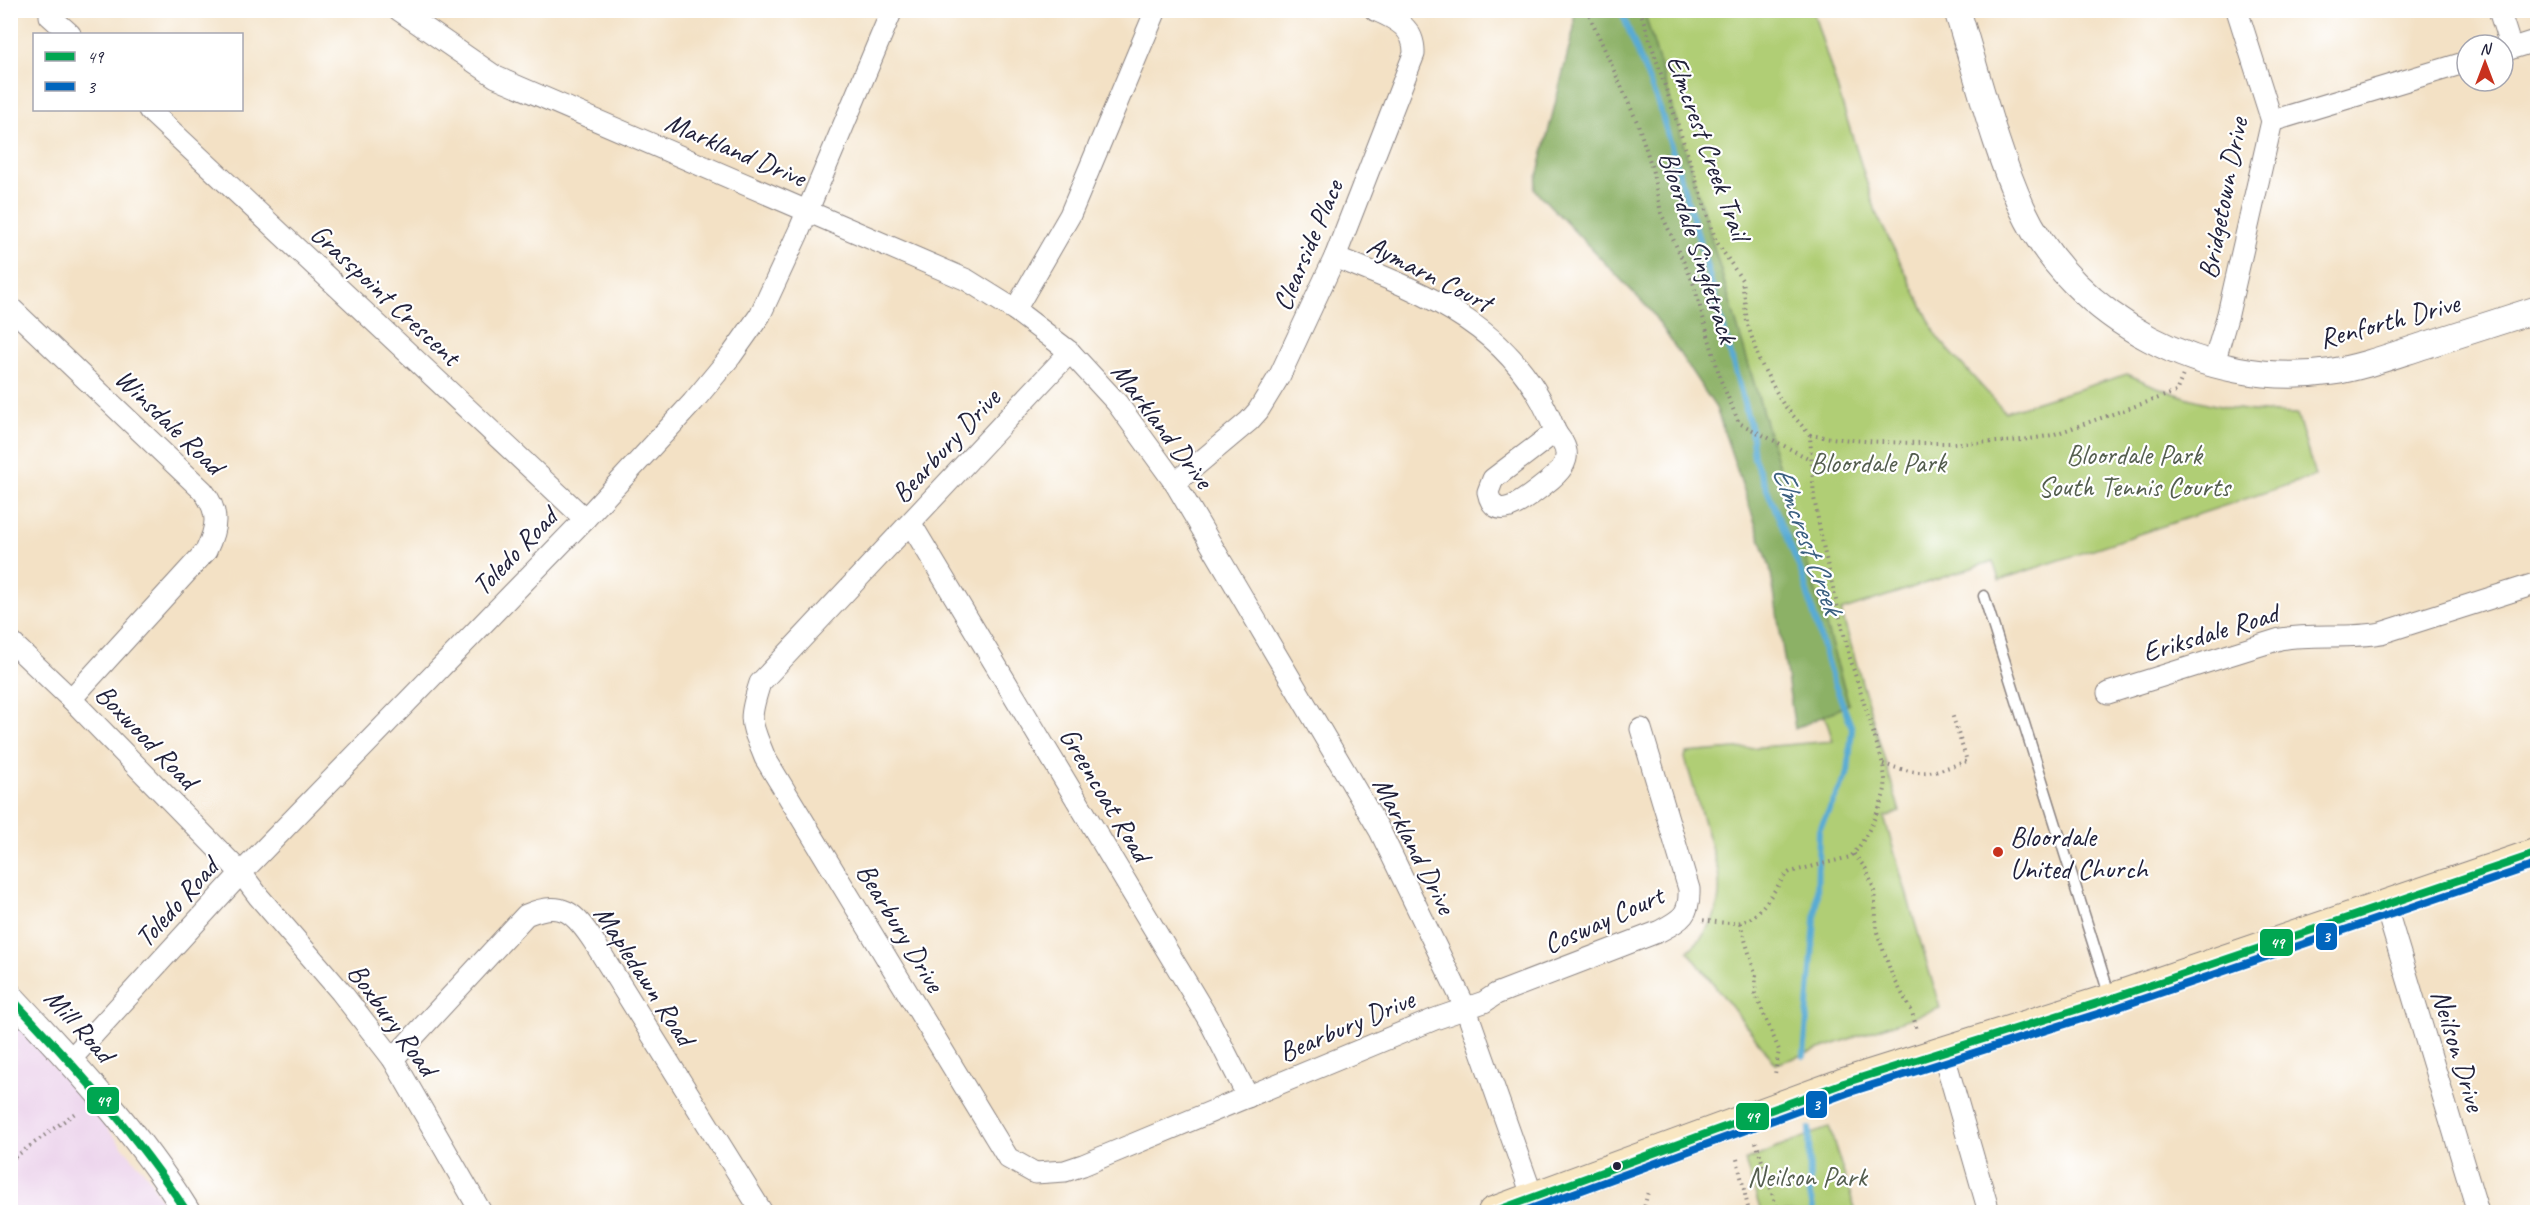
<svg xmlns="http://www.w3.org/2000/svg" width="2548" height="1223" font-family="Caveat,sans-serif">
<rect width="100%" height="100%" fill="#fff"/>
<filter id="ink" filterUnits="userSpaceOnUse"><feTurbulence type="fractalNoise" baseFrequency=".0167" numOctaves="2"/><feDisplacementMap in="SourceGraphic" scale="12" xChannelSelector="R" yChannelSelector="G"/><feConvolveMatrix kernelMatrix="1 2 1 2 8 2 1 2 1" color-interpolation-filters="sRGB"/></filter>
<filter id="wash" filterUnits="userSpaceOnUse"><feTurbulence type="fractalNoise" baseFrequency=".008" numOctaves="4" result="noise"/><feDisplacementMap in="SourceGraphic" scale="24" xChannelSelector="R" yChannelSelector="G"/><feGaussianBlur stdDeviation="1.35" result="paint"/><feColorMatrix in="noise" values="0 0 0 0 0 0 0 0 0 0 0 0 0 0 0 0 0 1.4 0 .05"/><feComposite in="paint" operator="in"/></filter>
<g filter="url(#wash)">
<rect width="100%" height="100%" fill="#f3e1c5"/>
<!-- built -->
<polygon fill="#ebd1eb" points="15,1021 148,1176 168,1212 11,1212 10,1025"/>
<!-- green -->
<g fill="#b0ce75" stroke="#697858" stroke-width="1.5">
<path d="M1576 11H1813L1877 215 1938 338 2005 412 2127 374C2187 402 2231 412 2297 414L2315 476 1999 580 1993 561 1841 611 1900 812 1884 817 1940 1008 1776 1064 1688 951C1714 928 1723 905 1718 871L1685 758 1686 753 1833 741 1680 272Z"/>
<polygon points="1829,1127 1856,1212 1761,1212 1745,1161"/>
</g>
<!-- forest -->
<polygon fill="#8cb166" stroke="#576a50" stroke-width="1.5" points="1574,11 1644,11 1849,704 1795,729 1770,567 1716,408 1651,311 1534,189 1574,28"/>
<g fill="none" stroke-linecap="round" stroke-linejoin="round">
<!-- stream -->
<g stroke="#59abd4" stroke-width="6">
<polyline points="1621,10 1660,109 1701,246 1751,429 1754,458 1802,574 1830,672 1852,728 1848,773 1819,830 1817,895 1804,1056"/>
<polyline points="1809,1129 1810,1195 1814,1212"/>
</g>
</g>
</g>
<g filter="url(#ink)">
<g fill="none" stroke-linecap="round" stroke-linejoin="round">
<!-- service casing -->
<g stroke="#8a8280" stroke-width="13">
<polyline id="service" points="1984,596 2110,997"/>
</g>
<!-- minor casing -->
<g stroke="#8a8280" stroke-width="23">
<g id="minor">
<polyline points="50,10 50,16 70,34"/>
<polyline points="399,10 496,77 967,280 1015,310 1070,352 1117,403 1175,483 1380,831 1466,1009 1538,1212"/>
<polyline points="2499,10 2511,48"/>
<polyline points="2503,51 2538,40"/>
<polyline points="149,110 585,519"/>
<polyline points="2272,121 2467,62"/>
<path d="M1335 257C1428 294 1515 327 1554 428 1556 434 1560 438 1563 443 1573 461 1558 474 1545 484 1530 495 1495 528 1488 492L1493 479 1555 432"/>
<path d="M10 307 203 491C220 512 217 528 206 551L71 699"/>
<polyline points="1015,310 1070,215 1156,10"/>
<path d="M1070 352 760 683C747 723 751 722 765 758L1008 1158 1035 1173 1065 1171 1083 1165 1435 1019 1484 1002 1496 994 1660 931C1682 919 1690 915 1689 889L1641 729"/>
<polyline points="2214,363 2228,314 2272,121 2237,10"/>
<path d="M1175 483 1249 421 1258 411 1280 375 1335 257 1414 54C1415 28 1396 19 1375 10"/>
<polyline points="911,524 1210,1022 1248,1097"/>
<polyline points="10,641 71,699 241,873 259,897 341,992 393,1059 481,1212"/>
<path d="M2108 693 2280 639C2314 633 2347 639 2381 633L2538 583"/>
<polyline points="2385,904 2478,1212"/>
<polyline points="1943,1052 1989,1212"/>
<path d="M393 1059 526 915C562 899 575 913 594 942L762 1212"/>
<polyline points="70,1060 241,873 585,519 693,402 731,356 760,315 799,231 892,10"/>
</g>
</g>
<!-- tertiary casing -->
<g stroke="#8a8280" stroke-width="28">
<g id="tertiary">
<path d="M1957 10C1978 76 1994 146 2022 208 2074 320 2208 390 2330 372 2363 367 2394 355 2426 345 2463 333 2500 321 2538 309"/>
<path d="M10 996C74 1064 138 1133 187 1212"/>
</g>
</g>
<!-- secondary casing -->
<g stroke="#8a8280" stroke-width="32">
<polyline id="secondary" points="1493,1212 1844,1083 2110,999 2538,853"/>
</g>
<!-- path -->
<g stroke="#8a8280" stroke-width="4" stroke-dasharray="1.5 4.5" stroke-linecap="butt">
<polyline points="1587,10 1638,124 1652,168 1661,213 1693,282 1721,381 1739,423 1810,459"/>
<path d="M1640 10 1716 241 1742 280 1747 322 1759 360 1783 404 1810 435 1814 498 1824 550 1849 655 1883 764C1884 773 1886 780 1885 789 1882 805 1863 847 1850 857L1790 872C1782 877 1781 882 1775 890 1750 926 1745 926 1702 920"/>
<path d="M1810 435C1854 442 1898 443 1942 443 1980 443 2015 443 2052 435L2176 392 2183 375"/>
<path d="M1883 764C1924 776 1927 775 1967 761L1952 714"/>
<polyline points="1854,854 1866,869 1874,889 1877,932 1892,975 1912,1012 1917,1030"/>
<polyline points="1740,923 1756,976 1755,993 1779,1050 1775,1074"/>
<polyline points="1756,1142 1778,1212"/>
<polyline points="15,1157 75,1113"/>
<polyline points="1737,1159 1749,1212"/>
<polyline points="1643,1212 1648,1192"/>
</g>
<!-- service -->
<use href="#service" stroke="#fff" stroke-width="10"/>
<!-- minor -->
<use href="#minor" stroke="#fff" stroke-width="21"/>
<!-- tertiary -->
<use href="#tertiary" stroke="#fff" stroke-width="26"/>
<!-- secondary -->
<use href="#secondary" stroke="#f9e7c3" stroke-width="30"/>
<!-- bus-1 casing -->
<g stroke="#fff" stroke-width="12">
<g id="bus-1">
<path d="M10 997C74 1065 136 1134 187 1212"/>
<polyline points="1493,1212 1844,1083 2110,999 2538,853"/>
</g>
</g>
<!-- bus-2 casing -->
<g stroke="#fff" stroke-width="12">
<polyline id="bus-2" points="1522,1212 1847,1093 2113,1009 2538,864"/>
</g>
<!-- bus-1 -->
<use href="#bus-1" stroke="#00a651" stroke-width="8"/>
<!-- bus-2 -->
<use href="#bus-2" stroke="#0065bd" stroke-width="8"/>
</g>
</g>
<!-- markers -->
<circle fill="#c8321e" stroke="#fff" stroke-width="2" cx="1998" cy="852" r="6"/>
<circle fill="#22223b" stroke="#fff" stroke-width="2" cx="1617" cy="1166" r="5"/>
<g text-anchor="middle" stroke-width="4.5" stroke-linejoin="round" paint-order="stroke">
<!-- street labels -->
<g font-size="28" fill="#22223b" stroke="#fff">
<text transform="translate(1709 147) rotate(70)" y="10">Elmcrest Creek Trail</text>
<text transform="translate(736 149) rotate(23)" y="10">Markland Drive</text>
<text transform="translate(2222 198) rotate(-79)" y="10">Bridgetown Drive</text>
<text transform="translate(1307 245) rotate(-67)" y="10">Clearside Place</text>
<text transform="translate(1699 247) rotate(72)" y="10">Bloordale Singletrack</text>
<text transform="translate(1430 273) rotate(27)" y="10">Aymarn Court</text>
<text transform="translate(386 294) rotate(43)" y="10">Grasspoint Crescent</text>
<text transform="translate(2389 320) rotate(-15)" y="10">Renforth Drive</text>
<text transform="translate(170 421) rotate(44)" y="10">Winsdale Road</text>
<text transform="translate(1163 425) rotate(53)" y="10">Markland Drive</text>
<text transform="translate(945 445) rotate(-47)" y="10">Bearbury Drive</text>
<text transform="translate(514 551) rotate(-46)" y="10">Toledo Road</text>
<text transform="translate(2210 632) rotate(-17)" y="10">Eriksdale Road</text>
<text transform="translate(147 736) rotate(46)" y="10">Boxwood Road</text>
<text transform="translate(1106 794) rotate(59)" y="10">Greencoat Road</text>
<text transform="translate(1415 845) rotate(63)" y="10">Markland Drive</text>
<text transform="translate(176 902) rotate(-48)" y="10">Toledo Road</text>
<text transform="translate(1603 919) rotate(-24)" y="10">Cosway Court</text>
<text transform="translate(901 927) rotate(59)" y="10">Bearbury Drive</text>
<text transform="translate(645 975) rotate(57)" y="10">Mapledawn Road</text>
<text transform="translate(393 1019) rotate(54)" y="10">Boxbury Road</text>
<text transform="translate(80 1025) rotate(48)" y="10">Mill Road</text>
<text transform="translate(1346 1025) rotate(-23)" y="10">Bearbury Drive</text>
<text transform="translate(2459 1050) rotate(73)" y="10">Neilson Drive</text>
</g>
<!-- park labels -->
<g font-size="28" fill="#545e4f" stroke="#fff">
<text x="2134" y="464">Bloordale Park<tspan x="2134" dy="32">South Tennis Courts</tspan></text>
<text x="1878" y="472">Bloordale Park</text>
<text x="1807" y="1186">Neilson Park</text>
</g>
<!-- poi labels -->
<g font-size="28" fill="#22223b" stroke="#fff" text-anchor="start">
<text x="2010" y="846">Bloordale<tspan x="2010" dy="32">United Church</tspan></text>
</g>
<!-- water labels -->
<g font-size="30" font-style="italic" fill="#3b6080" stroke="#fff">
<text transform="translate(1808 540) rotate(70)" y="10">Elmcrest Creek</text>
</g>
</g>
<g stroke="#fff" stroke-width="2">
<rect x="2315" y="922" width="23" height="29" rx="6" fill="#0065bd"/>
<rect x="2259" y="928" width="35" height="29" rx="6" fill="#00a651"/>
<rect x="86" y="1086" width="34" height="29" rx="6" fill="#00a651"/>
<rect x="1805" y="1090" width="23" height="29" rx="6" fill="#0065bd"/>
<rect x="1735" y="1102" width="35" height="29" rx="6" fill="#00a651"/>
</g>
<g font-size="16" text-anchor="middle" font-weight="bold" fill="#fff">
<text x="2326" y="942">3</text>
<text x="2277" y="948">49</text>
<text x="103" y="1106">49</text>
<text x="1816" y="1110">3</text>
<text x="1752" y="1122">49</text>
</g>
<!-- margin -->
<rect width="2548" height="1223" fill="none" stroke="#fff" stroke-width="36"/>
<!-- legend -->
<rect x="33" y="33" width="210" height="78" fill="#ffffff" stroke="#a7a7b1" stroke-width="1.5"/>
<rect x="45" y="52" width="30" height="9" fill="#00a651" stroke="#a7a7b1" stroke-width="1.5"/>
<text x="87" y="63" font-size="18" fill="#22223b">49</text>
<rect x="45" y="82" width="30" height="9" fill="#0065bd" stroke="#a7a7b1" stroke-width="1.5"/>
<text x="87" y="93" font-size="18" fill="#22223b">3</text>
<!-- north arrow -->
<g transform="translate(2485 63)"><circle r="28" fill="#ffffff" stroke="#a7a7b1" stroke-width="1.5"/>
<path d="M0-4.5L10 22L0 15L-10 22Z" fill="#c8321e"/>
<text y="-9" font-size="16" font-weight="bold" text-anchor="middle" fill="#22223b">N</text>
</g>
</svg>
